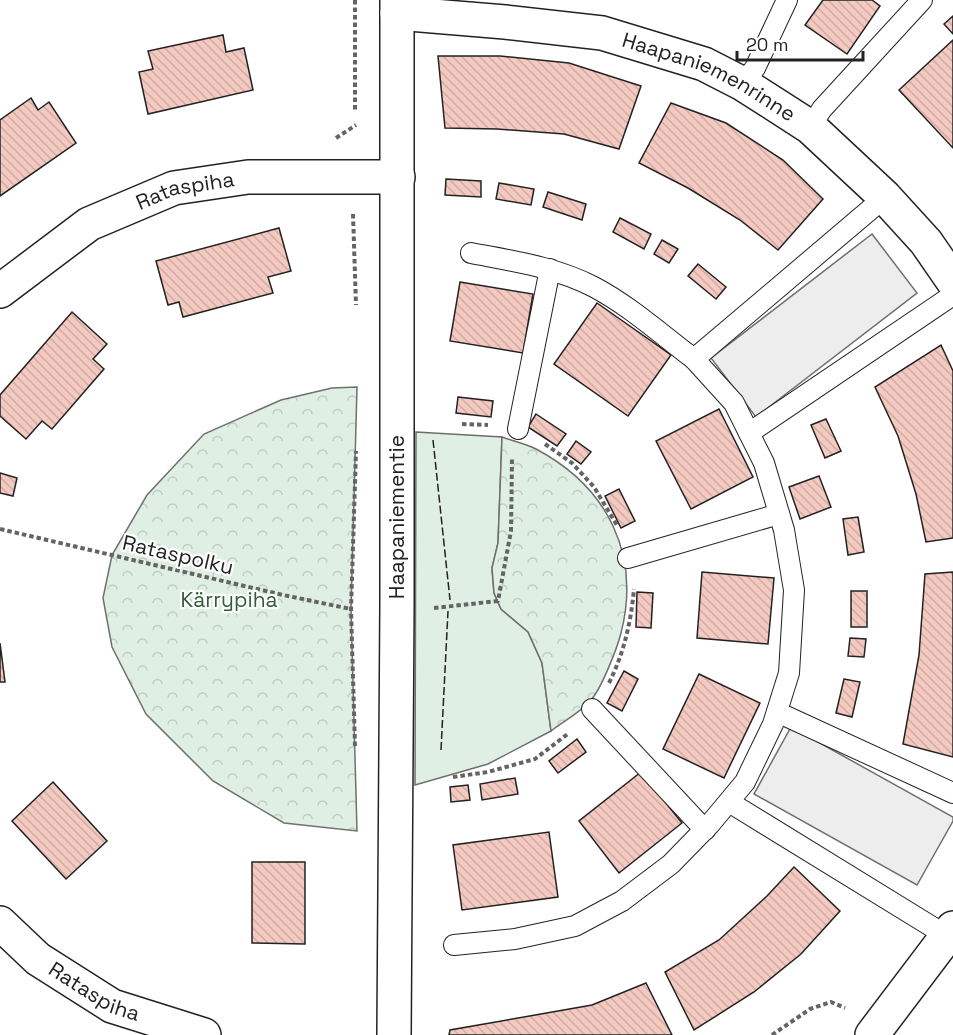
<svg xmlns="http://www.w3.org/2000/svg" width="953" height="1035" font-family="'Space Grotesk',sans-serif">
<defs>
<pattern id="park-crowns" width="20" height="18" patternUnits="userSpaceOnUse" patternTransform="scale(1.5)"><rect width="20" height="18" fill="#e0efe3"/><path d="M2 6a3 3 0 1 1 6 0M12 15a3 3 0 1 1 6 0" fill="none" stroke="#c0cdc2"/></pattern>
<pattern id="building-back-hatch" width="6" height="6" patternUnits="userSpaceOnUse" patternTransform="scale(1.5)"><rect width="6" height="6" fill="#f3c9c0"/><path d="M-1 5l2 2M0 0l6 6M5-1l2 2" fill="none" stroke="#d0aca5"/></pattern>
</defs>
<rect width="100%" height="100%" fill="#fff"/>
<!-- grass -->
<polygon fill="#e0efe3" stroke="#6f6f6f" stroke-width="1.5" points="416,432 502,437 498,543 492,568 494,593 501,609 528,632 542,663 551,731 488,764 415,785"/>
<!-- park -->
<g fill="url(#park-crowns)" stroke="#6f6f6f" stroke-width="1.5">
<polygon points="357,387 351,609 357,831 284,823 213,781 146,714 112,647 103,598 112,555 147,495 204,434 281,400 332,388"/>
<path d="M502 437C513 441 526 444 536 449 608 487 641 555 621 633 617 649 601 689 591 700 581 712 564 721 551 731L542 663 528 632 501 609 494 593 492 568 498 543Z"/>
</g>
<!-- parking -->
<g fill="#ededed" stroke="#6f6f6f" stroke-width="1.5">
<polygon points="872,234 917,293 756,417 711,358"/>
<polygon points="791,727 953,817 953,821 917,885 754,794"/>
</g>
<!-- building -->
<g fill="url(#building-back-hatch)" stroke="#222" stroke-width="1.5">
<polygon points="823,0 872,0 880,6 847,54 805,25"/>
<polygon points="953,16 953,34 944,24"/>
<polygon points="223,35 226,52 244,48 253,90 148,114 139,72 153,69 148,51"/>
<polygon points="953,40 953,148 899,90"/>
<polygon points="438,56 500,56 569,63 641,86 619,149 564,134 497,129 445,128"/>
<polygon points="31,98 38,110 49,102 76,143 0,196 0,120"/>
<polygon points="671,103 726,123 783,160 823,199 778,250 740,220 688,188 639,163"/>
<polygon points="446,179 481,181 481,197 445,195"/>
<polygon points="499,183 534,189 531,205 496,199"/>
<polygon points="548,192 586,204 582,220 543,207"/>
<polygon points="620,218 651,234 644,249 613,232"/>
<polygon points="279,228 291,271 268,277 273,293 183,317 179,302 168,305 156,261"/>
<polygon points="662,240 678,249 669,263 654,254"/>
<polygon points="698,264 726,287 716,299 688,276"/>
<polygon points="460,282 533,294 523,353 450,341"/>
<polygon points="597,303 671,355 628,416 554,364"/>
<polygon points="72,312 107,344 93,359 104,369 52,429 42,421 26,439 0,416 0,395"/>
<polygon points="941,345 953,371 953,538 926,542 916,494 898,436 875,387"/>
<polygon points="458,397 493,401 491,417 456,413"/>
<polygon points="719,409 753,477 691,509 656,441"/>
<polygon points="536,414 566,434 557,446 528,427"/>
<polygon points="826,419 841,451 825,458 811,425"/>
<polygon points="576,441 591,452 581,464 567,454"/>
<polygon points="0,473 17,478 13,496 0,493"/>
<polygon points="819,476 831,507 800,519 789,487"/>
<polygon points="619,489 635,521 621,528 605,496"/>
<polygon points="858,517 864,552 848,555 843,519"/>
<polygon points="702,572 774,578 768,644 697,638"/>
<polygon points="953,572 953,757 903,744 919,655 925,574"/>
<rect x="851" y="591" width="16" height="36"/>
<polygon points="637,592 653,593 651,628 636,627"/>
<polygon points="850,638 866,639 864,657 848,656"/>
<polygon points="0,643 5,682 0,682"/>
<polygon points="624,671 638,679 622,711 607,703"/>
<polygon points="699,674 760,703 724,778 663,749"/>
<polygon points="844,679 860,682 852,717 836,713"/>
<polygon points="577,739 586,752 558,773 549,761"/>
<polygon points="641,772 682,823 619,873 579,821"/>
<polygon points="515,778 518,794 482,800 480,784"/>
<polygon points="53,782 107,841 66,879 12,821"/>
<polygon points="468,785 470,800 451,802 450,787"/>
<polygon points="549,832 558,897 462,910 453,845"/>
<polygon points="252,862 305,862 305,944 252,943"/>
<polygon points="794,867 840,911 801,954 754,992 694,1030 665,972 719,940 767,896"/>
<polygon points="646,983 672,1035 449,1035 450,1030 592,1005"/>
</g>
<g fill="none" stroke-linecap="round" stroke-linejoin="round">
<!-- service casing -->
<g stroke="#222" stroke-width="22">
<g id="service">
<polyline points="743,84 755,68 787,0"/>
<polyline points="810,127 822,109 922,0"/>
<path d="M471 253C512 261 556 267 594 287 630 306 662 335 694 359L885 197"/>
<polyline points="518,429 550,269"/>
<polyline points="749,433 953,295"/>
<polyline points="628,558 779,514"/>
<polyline points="592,709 705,830"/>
<polyline points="777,712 953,793"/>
<polyline points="729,802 947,936"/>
<polyline points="454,945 515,939 575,926 622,901 671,864 710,824 745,782 773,724 789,673 794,590 784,530 764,463 734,403 694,359"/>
</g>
</g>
<!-- minor casing -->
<g stroke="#222" stroke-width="36">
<g id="minor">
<path id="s1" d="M397 13 505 22 602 33 704 64 743 84 810 127 885 197 926 242 953 281"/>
<path id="s2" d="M0 291 89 224 174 188 248 177H398"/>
<path id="s3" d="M0 923 38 959 112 1006 204 1035"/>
<polyline points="394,1035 397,605 397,0"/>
<polyline points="872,1035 953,928"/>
</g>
</g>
<!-- path -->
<g stroke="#646464" stroke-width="4" stroke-dasharray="4.5 3" stroke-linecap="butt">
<polyline points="355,0 355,111"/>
<polyline points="336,138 356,125"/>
<polyline points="353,214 356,305"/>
<polyline points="462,424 488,425"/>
<polyline points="545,444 572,463 594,487 618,527"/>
<polyline points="0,529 283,595 351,609"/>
<polyline points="434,608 498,601 511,531 512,458"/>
<path d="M609 683C624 653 631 622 634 589"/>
<polyline points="355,746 351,609 356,451"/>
<polyline points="453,777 488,772 535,759 569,733"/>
<polyline points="772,1035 810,1009 831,1002 845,1008"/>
</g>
<!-- service -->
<use href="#service" stroke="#fff" stroke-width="20"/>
<!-- minor -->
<use href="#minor" stroke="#fff" stroke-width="33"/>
<!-- fence -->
<g stroke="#222" stroke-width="1.5" stroke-dasharray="8 3" stroke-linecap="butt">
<polyline points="433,440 450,600"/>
<polyline points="441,750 448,611"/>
</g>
</g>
<g text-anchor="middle" stroke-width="4.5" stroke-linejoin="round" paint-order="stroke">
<!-- street labels -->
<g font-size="21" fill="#222" stroke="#fff">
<text dy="7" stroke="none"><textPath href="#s1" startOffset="322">Haapaniemenrinne</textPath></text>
<text dy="7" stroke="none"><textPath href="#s2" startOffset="214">Rataspiha</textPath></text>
<text transform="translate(397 517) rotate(-90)" y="7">Haapaniementie</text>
<text transform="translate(178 555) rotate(13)" y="7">Rataspolku</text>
<text dy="7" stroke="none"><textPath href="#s3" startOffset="118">Rataspiha</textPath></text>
</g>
<!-- park labels -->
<g font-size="21" fill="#2f5e38" stroke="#fff">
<text x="229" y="607">Kärrypiha</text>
</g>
</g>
<!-- scale -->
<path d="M737 51v9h126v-9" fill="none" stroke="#222222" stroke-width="3"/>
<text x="746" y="51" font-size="18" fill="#222222" stroke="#ffffff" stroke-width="4.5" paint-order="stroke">20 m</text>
</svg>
